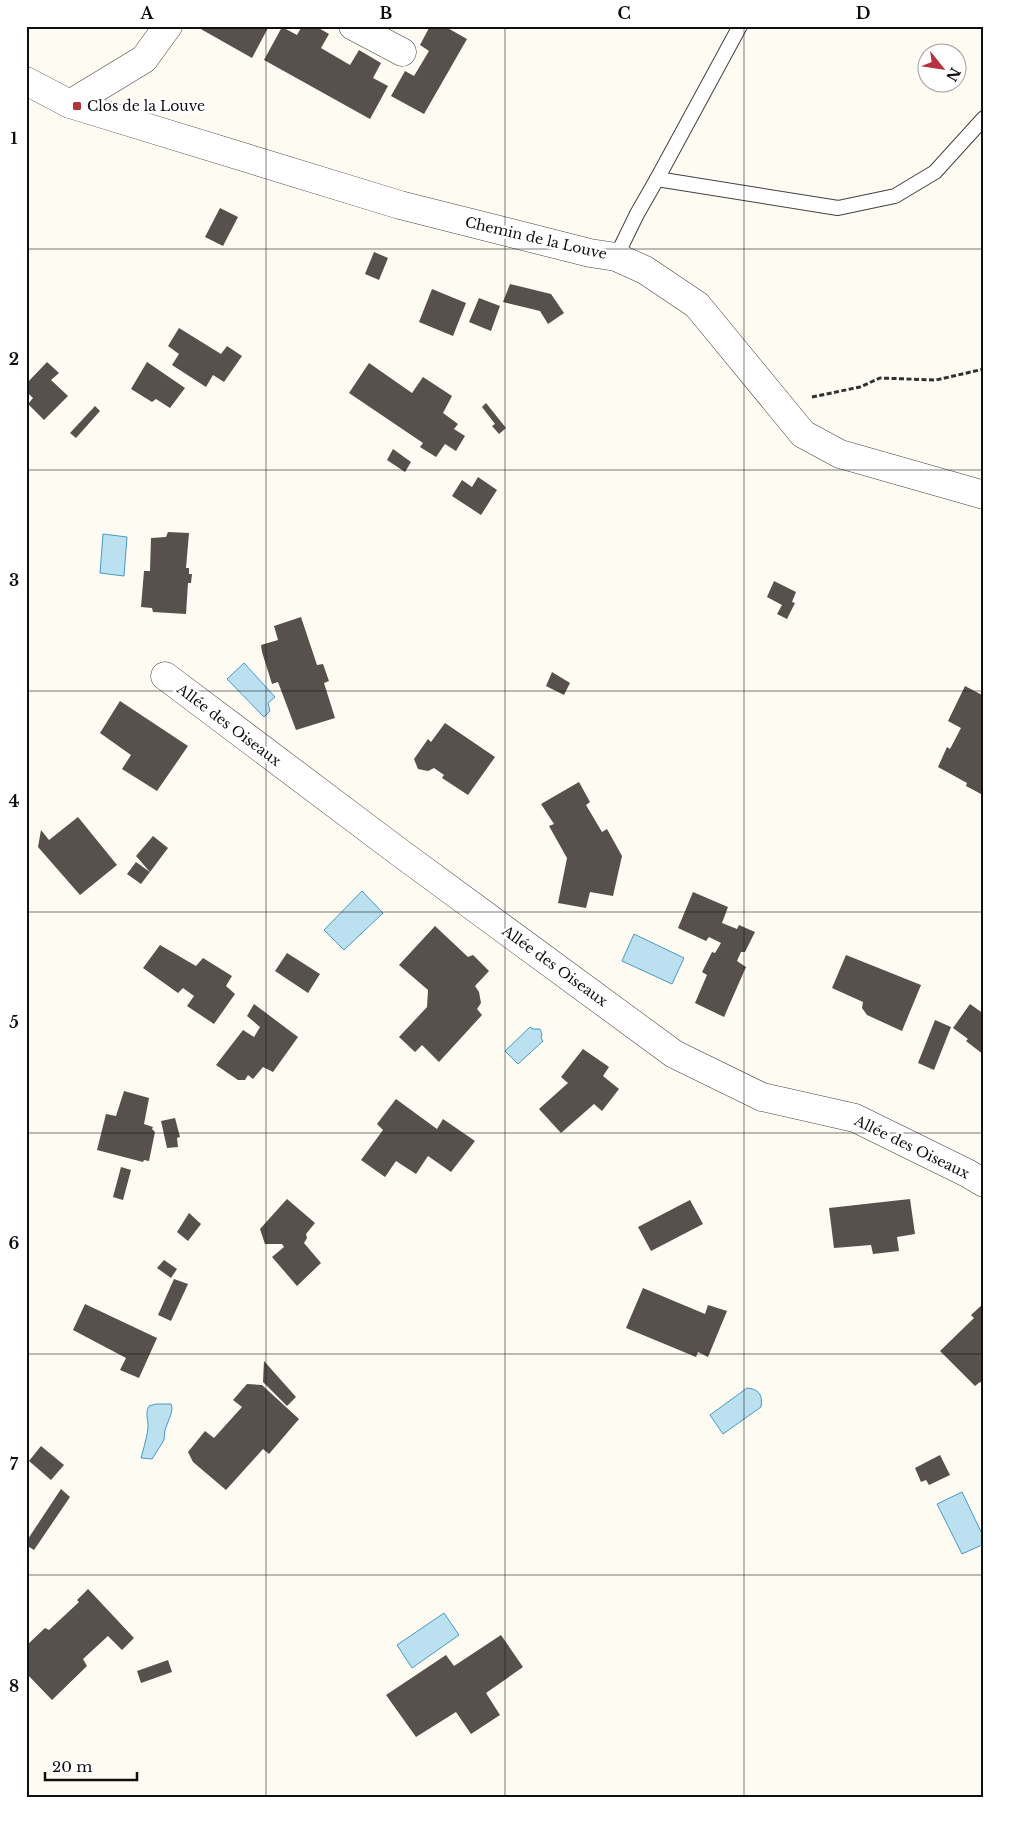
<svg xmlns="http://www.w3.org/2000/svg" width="1010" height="1824" font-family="'Libre Baskerville',serif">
<rect width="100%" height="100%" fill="#fefbf2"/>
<!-- water -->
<g fill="#bbe1f1" stroke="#489ac3">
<polygon points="103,534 127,537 124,576 100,573"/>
<polygon points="244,663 275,697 268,703 270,711 264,717 227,679"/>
<polygon points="362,891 383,913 344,950 324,930"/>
<polygon points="634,934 684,958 672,984 622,961"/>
<polygon points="530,1027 533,1029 540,1029 542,1034 541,1038 543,1041 518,1064 505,1051"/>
<path d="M747 1388C759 1389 763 1395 761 1407L723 1434 710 1415Z"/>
<path d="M156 1404H171L172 1408 171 1414 165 1430 164 1440 152 1459 141 1458C143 1451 148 1433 148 1426 148 1418 145 1413 149 1406Z"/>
<polygon points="962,1492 984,1538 984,1544 962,1554 937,1504"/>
<polygon points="444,1613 459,1635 412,1668 397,1645"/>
</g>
<!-- building -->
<g fill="#57504c">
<polygon points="200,26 269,26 252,58 199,28"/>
<polygon points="302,26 315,26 329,34 321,48 350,65 359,50 381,63 373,78 388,86 370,119 264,60 282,27 297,35"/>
<polygon points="430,26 444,26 467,39 424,114 391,96 405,71 414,76 429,51 420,45"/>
<polygon points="220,208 238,217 223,246 205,237"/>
<polygon points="374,252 388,258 379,280 365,274"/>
<polygon points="510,284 551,294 564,313 548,324 540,311 503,302"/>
<polygon points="432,289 466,303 453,336 419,322"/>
<polygon points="479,298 500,306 491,331 469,322"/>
<polygon points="179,328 221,354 227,346 242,356 224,382 213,375 206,387 172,365 179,354 168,346"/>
<polygon points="47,362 59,373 51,380 68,396 44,420 28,404 33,398 26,391 26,384"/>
<polygon points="147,362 185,388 170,408 156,399 152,402 131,389"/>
<polygon points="369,363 412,393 423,377 452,396 443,413 458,424 454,429 465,436 456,451 445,444 436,457 420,447 423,443 349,393"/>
<polygon points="486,403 506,428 499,434 492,426 495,424 482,407"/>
<polygon points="95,406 100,411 76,438 70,433"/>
<polygon points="393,449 411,462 405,472 387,460"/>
<polygon points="478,477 497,490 481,515 452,496 462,480 472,487"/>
<polygon points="168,532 189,533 186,568 189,568 189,574 192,574 191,583 188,583 186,614 153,612 152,608 141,607 144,571 150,571 151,538 166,537"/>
<polygon points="774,581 796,592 792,602 795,603 787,619 777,614 782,605 767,597"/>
<polygon points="301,617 317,665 323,664 329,681 324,683 335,718 296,730 278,682 272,684 262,652 261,645 278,640 274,626"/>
<polygon points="552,672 570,683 564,695 546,686"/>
<polygon points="965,686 984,696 984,789 981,794 966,786 967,783 938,767 947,747 950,749 961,728 948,721"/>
<polygon points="120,701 188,746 157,791 122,769 131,755 100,733"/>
<polygon points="445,723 495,757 468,795 442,778 444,775 434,768 428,771 418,769 414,759 428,739 431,742"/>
<polygon points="579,782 590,802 586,805 602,832 607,829 622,856 613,896 590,892 586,908 558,903 567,858 549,826 554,824 541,804"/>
<polygon points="78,817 117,865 80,895 38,847 41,830 49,840"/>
<polygon points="153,836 168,848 150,872 136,856"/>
<polygon points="136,862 150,872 141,884 127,874"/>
<polygon points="693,892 728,907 722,923 737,929 739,925 755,932 745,952 741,952 737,961 746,967 724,1017 695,1003 707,975 702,972 712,952 715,953 721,943 709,937 706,941 678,928"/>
<polygon points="435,926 468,957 473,955 489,971 475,986 479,992 481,1003 477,1009 482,1015 439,1062 422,1045 415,1052 399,1037 427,1007 428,990 399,965"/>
<polygon points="160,945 196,966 203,958 232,976 226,986 235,994 214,1024 187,1006 194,996 183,988 178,993 143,968"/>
<polygon points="287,953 320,974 308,993 275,971"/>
<polygon points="846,955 921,985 902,1031 867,1015 862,1008 863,1002 832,988"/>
<polygon points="254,1004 298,1037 273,1072 263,1067 253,1079 248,1075 245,1080 238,1080 216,1065 243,1030 254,1037 260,1027 247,1016"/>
<polygon points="970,1004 984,1014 984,1055 966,1041 968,1039 953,1028"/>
<polygon points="935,1020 951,1027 934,1070 918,1063"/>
<polygon points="583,1049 609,1067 603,1076 619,1089 602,1111 594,1104 561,1133 539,1109 568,1083 561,1077"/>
<polygon points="124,1091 149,1098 144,1124 153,1127 152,1129 155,1132 149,1161 144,1160 143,1162 97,1150 106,1114 116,1116"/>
<polygon points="396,1099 437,1129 443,1119 475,1141 451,1172 428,1156 416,1174 396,1161 385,1177 361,1160 383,1130 377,1124"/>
<polygon points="175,1118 180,1137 177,1138 178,1147 167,1148 161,1121"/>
<polygon points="121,1167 131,1170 123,1200 113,1197"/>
<polygon points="287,1199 315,1223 306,1234 307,1238 304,1243 321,1263 297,1286 272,1257 284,1247 282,1244 265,1244 260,1229"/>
<polygon points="910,1199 915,1234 897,1237 899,1251 873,1254 871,1245 834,1248 829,1208"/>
<polygon points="690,1200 703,1224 651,1251 638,1227"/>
<polygon points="189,1213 201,1224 188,1241 177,1232"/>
<polygon points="164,1260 177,1269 171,1278 157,1268"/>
<polygon points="174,1279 188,1284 171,1321 158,1315"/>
<polygon points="643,1288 705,1314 708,1305 727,1311 708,1357 698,1352 696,1357 626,1328"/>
<polygon points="984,1303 984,1385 980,1382 975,1386 940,1351 974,1318 971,1315"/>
<polygon points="85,1304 157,1338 139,1378 120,1370 126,1358 73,1330"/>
<polygon points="264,1361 296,1397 287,1406 263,1382"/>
<polygon points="247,1384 262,1385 299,1419 269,1454 263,1449 226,1490 193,1462 188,1452 205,1431 214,1438 242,1407 233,1400"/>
<polygon points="41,1446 64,1465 51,1480 29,1461"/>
<polygon points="940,1455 950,1475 929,1485 926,1480 921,1482 915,1468"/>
<polygon points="61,1489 70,1497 34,1550 26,1545 26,1542"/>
<polygon points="88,1589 134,1638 122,1650 108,1636 83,1659 87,1666 52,1700 26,1673 26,1646 45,1628 49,1630 79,1602 77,1600"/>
<polygon points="501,1635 523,1667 486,1693 500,1715 471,1734 456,1712 416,1737 386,1695 446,1655 454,1666"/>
<polygon points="168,1660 172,1672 141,1683 137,1671"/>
</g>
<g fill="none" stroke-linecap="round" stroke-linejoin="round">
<!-- lane casing -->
<g stroke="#424242" stroke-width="16">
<g id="lane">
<polyline points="657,179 838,208 895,196 935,172 984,118"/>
<polyline points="616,257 637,214 657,179 740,26"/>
</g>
</g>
<!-- street casing -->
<g stroke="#424242" stroke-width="29">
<g id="street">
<polyline points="353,26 402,52"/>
<polyline points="26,81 70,104 400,205 590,253 616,257 645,270 697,305 803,434 840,454 984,495"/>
<polyline points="70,104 144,59 168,26"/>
<polyline points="165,676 399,852 674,1054 762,1097 855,1118 967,1173 984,1183"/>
</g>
</g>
<!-- path -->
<polyline stroke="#313131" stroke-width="3" stroke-dasharray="5 2.5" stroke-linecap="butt" points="812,397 860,387 880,378 936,380 984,369"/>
<!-- lane -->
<use href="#lane" stroke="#fff" stroke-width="14"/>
<!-- street -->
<use href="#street" stroke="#fff" stroke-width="28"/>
</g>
<!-- grid -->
<path fill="none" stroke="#0f0f0f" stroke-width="1" stroke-opacity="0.55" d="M266 26V1798M505 26V1798M744 26V1798M26 249H984M26 470H984M26 691H984M26 912H984M26 1133H984M26 1354H984M26 1575H984"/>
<!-- markers -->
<rect fill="#b53241" stroke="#fff" stroke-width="2" x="72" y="101" width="10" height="10" rx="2.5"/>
<g text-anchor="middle" stroke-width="5" stroke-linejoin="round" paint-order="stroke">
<!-- poi labels -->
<g font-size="14" fill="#0f0f0f" stroke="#fff" text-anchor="start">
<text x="87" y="111">Clos de la Louve</text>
</g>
<!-- street labels -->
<g font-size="14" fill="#0f0f0f" stroke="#fff">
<text transform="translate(536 238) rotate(13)" y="5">Chemin de la Louve</text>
<text transform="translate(229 725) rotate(37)" y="5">Allée des Oiseaux</text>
<text transform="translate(555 966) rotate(36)" y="5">Allée des Oiseaux</text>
<text transform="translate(912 1147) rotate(26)" y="5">Allée des Oiseaux</text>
</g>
</g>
<!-- border -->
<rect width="1010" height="1824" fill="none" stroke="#ffffff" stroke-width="55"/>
<!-- north arrow -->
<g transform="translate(942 68) rotate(120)"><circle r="24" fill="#ffffff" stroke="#9f9f9f"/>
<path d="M0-4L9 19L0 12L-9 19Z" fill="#b53241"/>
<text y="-8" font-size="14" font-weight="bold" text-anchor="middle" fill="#0f0f0f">N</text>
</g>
<!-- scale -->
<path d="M45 1772v8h92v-8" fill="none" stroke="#0f0f0f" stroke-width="2.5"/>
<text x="52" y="1772" font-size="15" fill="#0f0f0f" stroke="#ffffff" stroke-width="4" paint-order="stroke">20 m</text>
<rect x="28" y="28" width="954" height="1768" fill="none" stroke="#0f0f0f" stroke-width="2"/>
<g font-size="16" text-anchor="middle" font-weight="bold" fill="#0f0f0f">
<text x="147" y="19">A</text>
<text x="386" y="19">B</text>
<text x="624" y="19">C</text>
<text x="863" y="19">D</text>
<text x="14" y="144">1</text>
<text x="14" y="365">2</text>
<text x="14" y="586">3</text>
<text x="14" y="807">4</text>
<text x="14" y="1028">5</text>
<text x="14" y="1249">6</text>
<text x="14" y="1470">7</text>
<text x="14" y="1692">8</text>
</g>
</svg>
